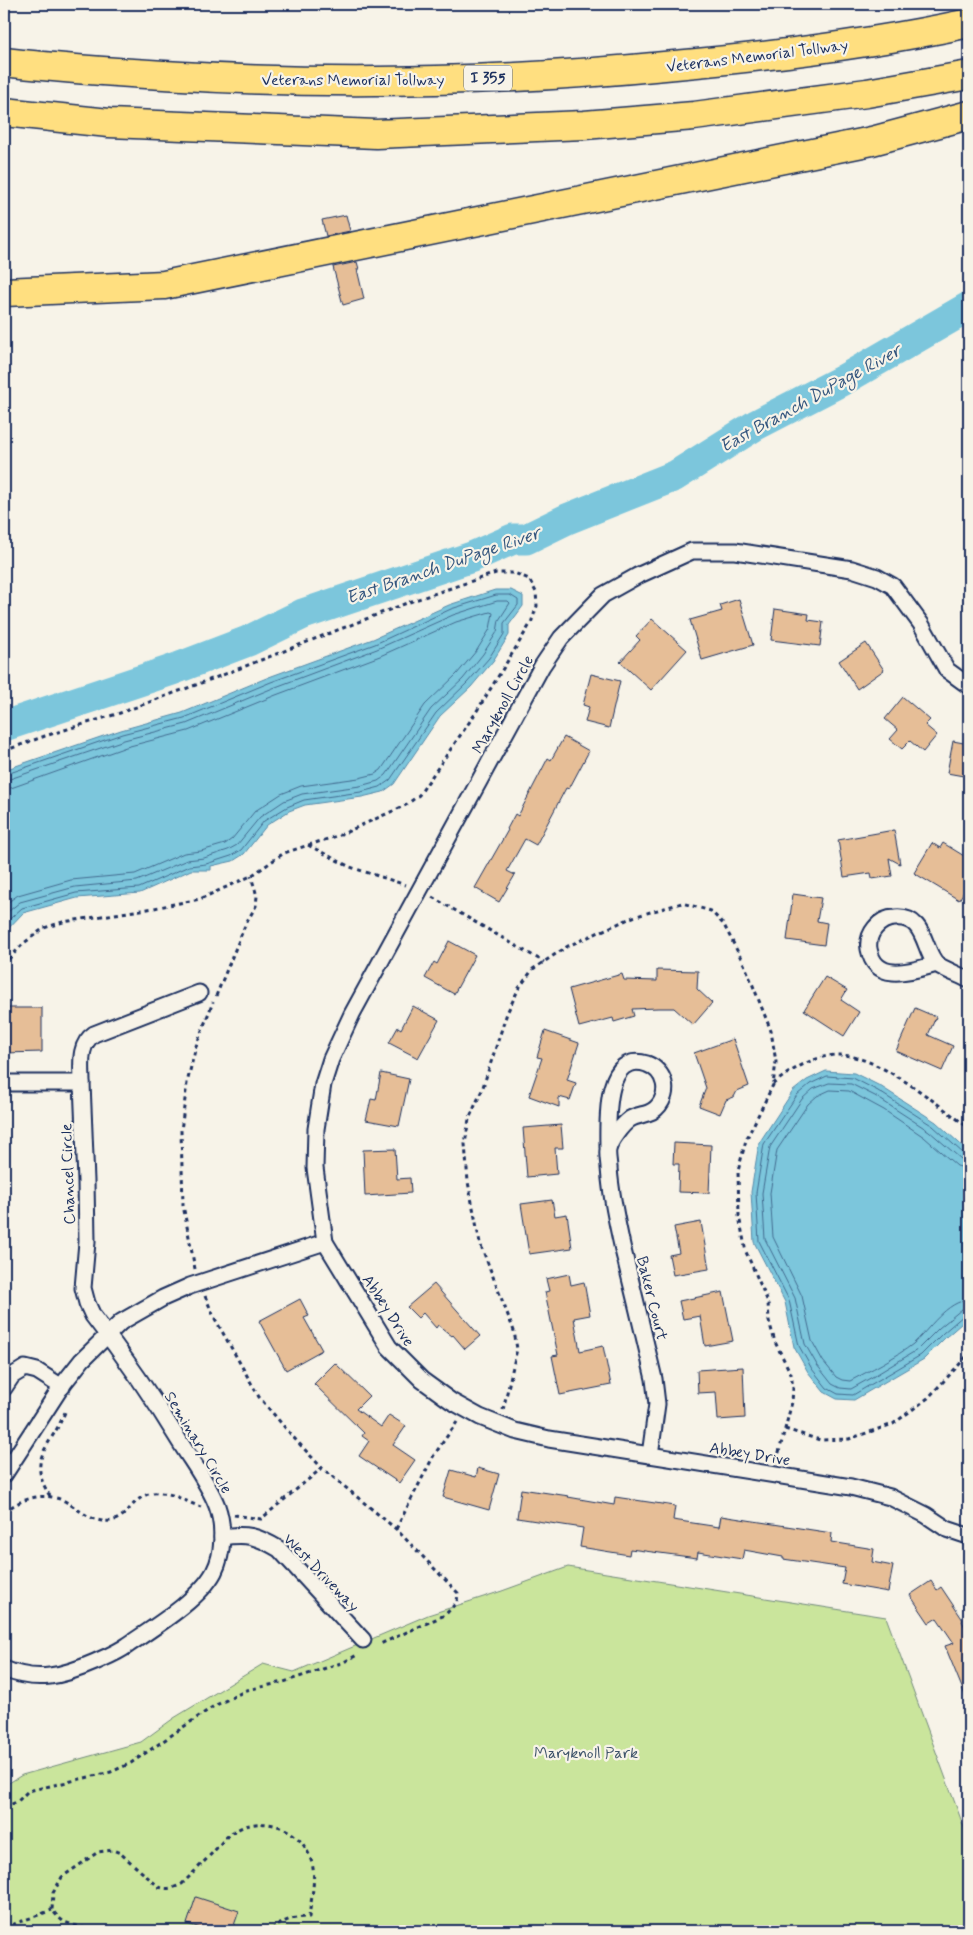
<svg xmlns="http://www.w3.org/2000/svg" width="973" height="1935" font-family="Mynerve,sans-serif">
<rect width="100%" height="100%" fill="#f7f3e8"/>
<filter id="ink" filterUnits="userSpaceOnUse"><feTurbulence type="fractalNoise" baseFrequency=".02" numOctaves="2"/><feDisplacementMap in="SourceGraphic" scale="10" xChannelSelector="R" yChannelSelector="G"/><feConvolveMatrix kernelMatrix="1 2 1 2 8 2 1 2 1" color-interpolation-filters="sRGB"/></filter>
<g filter="url(#ink)">
<!-- green -->
<polygon fill="#cae59c" stroke="#728a7d" points="568,1567 886,1617 969,1841 969,1931 4,1931 4,1786 22,1775 141,1742 174,1718 263,1664 294,1672 428,1615 502,1591"/>
<!-- water -->
<g fill="#7cc6dc" stroke="#558aaa">
<polygon points="495,590 511,590 523,596 523,606 509,625 509,635 493,661 471,687 440,716 394,784 383,792 362,797 305,805 289,811 267,825 244,854 233,861 211,866 211,870 191,870 140,893 77,898 23,913 4,933 4,770 121,730 182,713 269,677 373,639 449,605"/>
<polygon points="826,1071 854,1073 880,1086 936,1122 969,1152 969,1317 946,1337 924,1359 854,1400 837,1399 824,1392 808,1372 794,1347 785,1302 754,1242 751,1192 759,1143 793,1091 807,1080"/>
</g>
<g fill="none" stroke-linecap="round" stroke-linejoin="round">
<!-- shore -->
<g stroke="#426b90" stroke-width="1">
<polyline points="4,775 122,734 184,718 271,682 375,644 451,609 496,595 510,595 518,600 518,605 504,623 504,634 489,658 467,683 436,713 390,780 380,787 361,792 304,800 287,807 264,821 241,850 231,856 206,864 189,866 139,888 76,893 22,908 4,924"/>
<polyline points="4,781 124,740 186,724 273,688 377,649 453,615 497,601 508,601 510,603 499,620 497,632 483,654 463,679 431,709 386,775 378,781 360,786 302,794 284,801 260,817 237,845 228,850 204,858 187,860 137,881 75,887 20,902 4,915"/>
<polyline points="4,789 11,788 126,747 188,731 276,695 380,656 456,622 490,612 493,613 490,629 477,650 457,674 425,705 381,770 375,774 359,778 301,786 281,794 255,811 232,839 225,844 201,851 184,853 135,874 71,880 18,895 4,905"/>
<polyline points="969,1155 964,1154 933,1126 878,1091 853,1078 827,1076 810,1084 797,1095 764,1144 756,1193 759,1241 789,1300 799,1346 812,1369 827,1388 838,1394 853,1395 921,1355 943,1333 964,1315 969,1314"/>
<polyline points="969,1161 961,1159 929,1131 875,1096 851,1084 829,1083 813,1089 802,1099 770,1147 762,1193 765,1239 795,1298 805,1344 817,1365 832,1384 840,1388 851,1389 874,1376 917,1350 939,1328 962,1309 969,1307"/>
<path d="M969 1169 957 1166 924 1137 884 1110 849 1091 830 1090 817 1096 808 1104 777 1150 770 1193 773 1237 802 1296 812 1341 823 1361 836 1377 842 1380 850 1381C867 1372 898 1356 913 1344 928 1331 947 1300 969 1300"/>
</g>
<!-- river -->
<polyline stroke="#7cc6dc" stroke-width="31" points="4,726 172,670 248,641 303,614 472,557 513,539 526,539 567,519 675,476 756,425 843,380 969,307"/>
</g>
<!-- building -->
<g fill="#e6be97" stroke="#1b2f5e">
<polygon points="346,215 350,231 326,236 322,220"/>
<polygon points="357,262 359,269 357,269 364,299 343,305 333,267"/>
<polygon points="739,599 753,645 702,660 690,620 722,611 720,605"/>
<polygon points="775,609 809,614 808,620 823,622 820,646 771,640"/>
<polygon points="652,619 687,650 651,690 620,662 640,640 636,636"/>
<polygon points="866,643 884,670 857,689 839,661"/>
<polygon points="591,674 620,681 609,728 585,722 589,707 583,705"/>
<polygon points="903,697 930,720 925,725 937,735 923,752 910,741 902,749 890,739 898,730 885,719"/>
<polygon points="564,737 589,751 569,789 566,788 536,845 525,839 507,871 515,875 499,902 475,888 508,830 507,829 515,814 518,816 548,758 551,760"/>
<polygon points="953,741 969,744 969,777 947,773"/>
<polygon points="894,830 900,864 889,858 892,876 872,879 871,873 844,877 838,840"/>
<polygon points="932,843 940,848 943,843 969,859 969,883 959,900 914,873"/>
<polygon points="793,894 821,898 817,921 827,923 824,945 787,940"/>
<polygon points="449,941 475,955 454,994 425,978 434,962 437,964"/>
<polygon points="657,970 698,971 697,989 712,1003 693,1025 674,1008 658,1008 632,1009 634,1016 614,1022 613,1018 579,1027 569,989 622,974 624,980 657,981"/>
<polygon points="825,977 847,990 841,1000 859,1012 844,1036 804,1010"/>
<polygon points="413,1006 439,1020 418,1058 389,1043 398,1027 401,1029"/>
<polygon points="4,1008 42,1008 42,1052 4,1053"/>
<polygon points="915,1008 936,1017 928,1035 953,1046 942,1071 896,1051"/>
<polygon points="545,1031 579,1043 567,1080 576,1083 570,1100 559,1097 559,1107 529,1096 542,1058 537,1057"/>
<polygon points="733,1039 749,1086 737,1091 734,1097 726,1100 720,1114 699,1106 706,1088 694,1053"/>
<polygon points="381,1073 409,1079 399,1126 366,1120 371,1099 376,1100"/>
<polygon points="561,1125 563,1148 555,1148 557,1174 527,1177 523,1128"/>
<polygon points="674,1143 711,1145 709,1193 678,1192 679,1164 673,1164"/>
<polygon points="395,1149 397,1179 410,1178 411,1193 365,1196 363,1150"/>
<polygon points="552,1200 555,1216 567,1214 572,1248 529,1254 521,1204"/>
<polygon points="701,1222 709,1269 673,1275 669,1255 679,1253 674,1227"/>
<polygon points="569,1274 571,1285 584,1282 590,1315 574,1318 580,1351 603,1346 611,1385 560,1395 552,1356 558,1355 545,1292 549,1291 546,1279"/>
<polygon points="434,1284 480,1336 465,1349 453,1335 452,1336 438,1325 436,1328 423,1313 418,1318 407,1307"/>
<polygon points="723,1292 733,1341 705,1346 700,1316 683,1319 679,1301"/>
<polygon points="300,1299 309,1316 304,1318 322,1350 286,1370 259,1321"/>
<polygon points="335,1363 369,1396 356,1409 381,1427 389,1415 406,1426 393,1445 415,1460 399,1483 359,1456 369,1441 362,1436 364,1433 314,1384"/>
<polygon points="743,1367 745,1418 718,1420 716,1392 698,1393 697,1370"/>
<polygon points="478,1468 499,1474 489,1510 443,1497 451,1470 476,1477"/>
<polygon points="521,1489 569,1496 568,1497 614,1505 615,1497 675,1506 673,1520 719,1527 721,1516 832,1533 831,1542 874,1549 872,1562 893,1566 888,1592 842,1584 845,1568 783,1559 783,1557 744,1550 742,1559 698,1552 697,1558 630,1549 629,1555 580,1547 583,1528 517,1518"/>
<polygon points="931,1581 937,1590 941,1587 963,1620 962,1621 969,1636 969,1705 945,1646 954,1643 937,1618 929,1623 910,1595"/>
<polygon points="196,1897 239,1911 232,1931 212,1931 187,1924"/>
</g>
<g fill="none" stroke-linecap="round" stroke-linejoin="round">
<!-- minor casing -->
<g stroke="#1b2f5e" stroke-width="19">
<g id="minor">
<polyline points="969,686 947,670 921,624 893,586 877,577 852,569 735,551 692,551 637,576 603,595 561,638 542,666 352,1014 331,1059 323,1084 316,1129 315,1168 325,1242 389,1347 422,1380 451,1401 480,1417 515,1431 549,1439 851,1487 890,1497 926,1515 947,1529 968,1536 969,1538"/>
<path d="M937 964C914 970 876 985 869 949 868 942 870 934 875 928 880 922 887 918 895 918 927 915 923 954 938 965 948 971 959 975 969 980"/>
<path d="M4 1083H82L86 1181 87 1242 83 1288 87 1303 93 1316C126 1358 155 1401 183 1447 195 1466 209 1485 217 1506 224 1526 224 1553 214 1572 199 1600 154 1627 128 1645 117 1653 106 1657 95 1662 63 1676 37 1683 4 1669"/>
<path d="M82 1083C82 1065 78 1045 94 1034L199 993"/>
<path d="M608 1148C608 1124 603 1050 647 1064 655 1067 662 1074 664 1083 667 1095 660 1109 648 1113 642 1115 635 1116 630 1119 622 1125 610 1140 608 1150 607 1155 609 1163 609 1168 611 1196 617 1223 623 1250 634 1293 644 1336 654 1379L657 1404 650 1455"/>
<polyline points="4,1388 12,1376 25,1368 37,1371 62,1387"/>
<polyline points="4,1475 63,1384 82,1360 121,1322 163,1298 190,1286 325,1242"/>
<path d="M222 1537C247 1533 257 1536 279 1549L363 1640"/>
</g>
</g>
<!-- motorway casing -->
<g stroke="#1b2f5e" stroke-width="31">
<g id="motorway">
<path d="M4 62C57 68 111 72 164 75 335 86 505 82 675 65 774 56 872 44 969 23"/>
<polyline points="4,112 109,123 376,134 584,125 694,116 867,93 969,75"/>
<polyline points="4,292 164,285 872,141 969,115"/>
</g>
</g>
<!-- path -->
<g stroke="#1b2f5e" stroke-width="3" stroke-dasharray="4 4" stroke-linecap="butt">
<polyline points="4,751 45,736 120,713 220,676 412,601 496,573 514,573 529,579 536,592 537,606 531,623 475,714 419,795 406,805 340,835 284,853 251,876 200,899 154,908 63,922 44,928 24,943 4,964"/>
<polyline points="308,845 350,867 406,885"/>
<polyline points="432,897 544,962"/>
<polyline points="216,996 246,923 256,906 257,896 251,876"/>
<path d="M773 1084C791 1070 812 1057 835 1055 875 1052 937 1104 969 1128"/>
<polyline points="195,1269 183,1205 181,1131 187,1083 196,1046 213,1002"/>
<polyline points="205,1296 214,1317 259,1397 293,1437 322,1468"/>
<polyline points="503,1410 517,1349 514,1331 480,1243 468,1182 465,1144 469,1119 482,1090 507,1013 519,988 533,969 568,946 633,917 682,903 711,911 724,925 746,968 771,1031 776,1062 773,1085 746,1140 738,1171 739,1216 746,1252 768,1302 769,1321 775,1342 791,1374 793,1388 792,1402 777,1460"/>
<polyline points="785,1429 820,1440 849,1439 893,1424 928,1398 969,1354"/>
<path d="M50 1496C25 1458 52 1446 65 1412"/>
<path d="M4 1512C22 1498 46 1490 68 1503 81 1511 93 1523 110 1521 132 1518 132 1490 162 1493 176 1494 188 1503 201 1507"/>
<polyline points="234,1515 261,1519 322,1468 396,1529 458,1593 457,1602 445,1615 378,1645"/>
<polyline points="396,1529 434,1455 457,1422"/>
<polyline points="4,1807 17,1802 28,1791 111,1772 131,1763 214,1706 247,1690 284,1682 344,1662 359,1654"/>
<polyline points="4,1925 14,1924 52,1910"/>
<path d="M93 1931 64 1922 58 1917 52 1910 53 1893 62 1877 98 1852 113 1850 120 1853 159 1887C168 1890 173 1888 182 1884 193 1873 204 1862 214 1851 220 1845 226 1836 233 1832 262 1814 300 1826 311 1860 317 1877 311 1899 309 1917 293 1917 283 1920 271 1931"/>
</g>
<!-- minor -->
<use href="#minor" stroke="#f7f3e8" stroke-width="15"/>
<!-- motorway -->
<use href="#motorway" stroke="#ffdf80" stroke-width="28"/>
</g>
</g>
<g text-anchor="middle" stroke-width="4.5" stroke-linejoin="round" paint-order="stroke">
<!-- shield labels -->
<rect fill="#f7f3e8" stroke="#5d6a87" stroke-width="1" x="464" y="65.5" width="48" height="25" rx="4"/>
<g font-size="15" font-weight="bold" fill="#1b2f5e">
<text x="488" y="83">I 355</text>
</g>
<!-- street labels -->
<g font-size="16" fill="#1b2f5e" stroke="#f7f3e8">
<text transform="translate(757 55) rotate(-7)" y="6">Veterans Memorial Tollway</text>
<text x="353" y="85">Veterans Memorial Tollway</text>
<text transform="translate(502 704) rotate(-61)" y="6">Maryknoll Circle</text>
<text transform="translate(67 1174) rotate(-92)" y="6">Chancel Circle</text>
<text transform="translate(653 1298) rotate(76)" y="6">Baker Court</text>
<text transform="translate(389 1310) rotate(57)" y="6">Abbey Drive</text>
<text transform="translate(199 1442) rotate(59)" y="6">Seminary Circle</text>
<text transform="translate(750 1453) rotate(9)" y="6">Abbey Drive</text>
<text transform="translate(322 1572) rotate(46)" y="6">West Driveway</text>
</g>
<!-- park labels -->
<g font-size="16" fill="#3e536a" stroke="#f7f3e8">
<text x="586" y="1758">Maryknoll Park</text>
</g>
<!-- water labels -->
<g font-size="18" font-style="italic" fill="#33557e" stroke="#f7f3e8">
<text transform="translate(810 398) rotate(-29)" y="6">East Branch DuPage River</text>
<text transform="translate(443 565) rotate(-19)" y="6">East Branch DuPage River</text>
</g>
</g>
<!-- margin -->
<rect width="973" height="1935" fill="none" stroke="#f7f3e8" stroke-width="20"/>
<rect x="10" y="10" width="953" height="1915" fill="none" stroke="#1b2f5e" stroke-width="2" filter="url(#ink)"/>
</svg>
